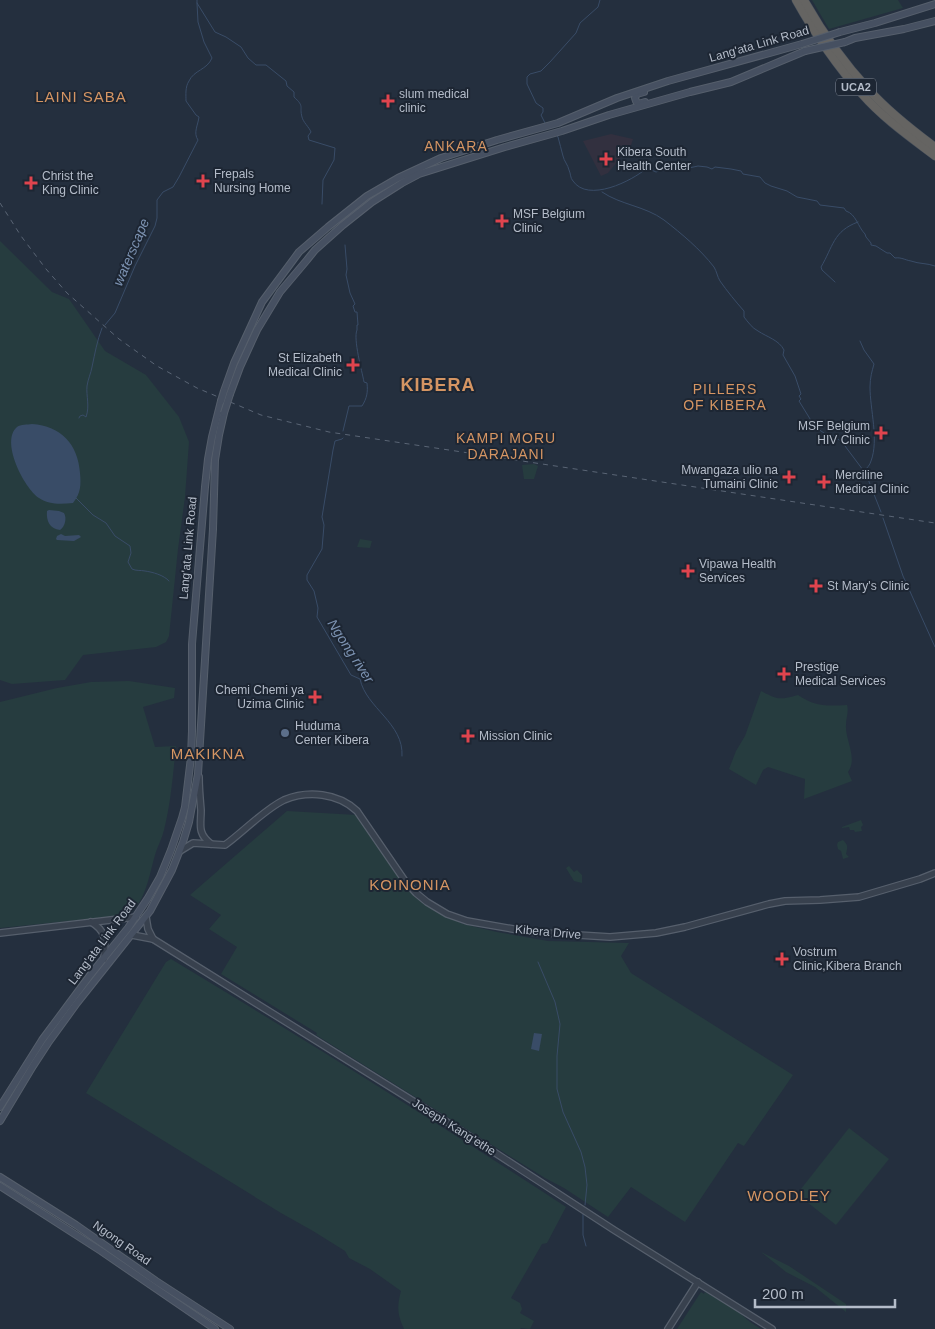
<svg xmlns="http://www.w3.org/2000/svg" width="935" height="1329" font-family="Arial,sans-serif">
<rect width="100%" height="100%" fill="#242f3e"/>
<!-- medical -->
<polygon fill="#32303f" points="611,134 633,139 631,145 608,173 601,176 583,141"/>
<!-- green -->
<g fill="#263c3f">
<polygon points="812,0 898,0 903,8 829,29"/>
<polygon points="0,241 52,292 69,299 105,351 146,375 179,417 189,442 185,497 178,549 169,636 166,642 156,647 83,655 65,680 12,684 0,680"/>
<polygon points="534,464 538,466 534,479 524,479 522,465"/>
<polygon points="360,539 372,541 370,548 357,547"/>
<path d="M129 681 175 688 174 698 143 707 155 747 176 746C173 774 171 802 164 830 162 839 157 847 155 855 149 876 146 900 129 915L0 928V702L57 688 91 682Z"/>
<path d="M761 691C778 700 780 700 798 695 816 707 826 706 847 705 849 712 846 718 846 725 845 740 858 758 848 772L852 781 804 799 805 779 768 767 763 770 756 785 729 769 736 751 745 736Z"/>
<polygon points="287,811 357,815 396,873 416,898 439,913 463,924 497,932 548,941 629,943 621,956 631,973 793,1075 744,1146 738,1143 685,1222 631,1187 608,1217 564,1188 545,1178 316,1035 317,1033 221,974 237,947 209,929 221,915 190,895"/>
<polygon points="861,820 863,825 861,827 862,831 855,832 854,830 850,830 849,827 842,828 842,827"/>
<path d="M843 840C848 845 848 847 846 854L849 857 843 859 841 851 838 849 837 845 838 842Z"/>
<polygon points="569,866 574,872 577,870 582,875 582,883 574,881 566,868"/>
<path d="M171 959C304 1039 436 1122 566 1207L547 1243 542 1244 511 1298 520 1303 522 1309 520 1313 534 1321 530 1329 521 1328 520 1329H404C397 1314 397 1306 401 1291L370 1269 349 1258 345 1251 313 1231 281 1213 86 1093 166 962Z"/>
<polygon points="849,1128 889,1159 836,1225 797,1194"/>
<polygon points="761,1252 789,1266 846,1304 846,1312 815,1287 786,1272"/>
<path d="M701 1292 704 1294 705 1292C717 1299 730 1306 741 1314 747 1320 753 1324 761 1329H677Z"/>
</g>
<!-- water -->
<g fill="#394c67">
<path d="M32 424C61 426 78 444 80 473 81 485 81 493 73 503 61 504 49 505 39 498 24 488 0 441 17 427 21 424 27 425 32 424Z"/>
<path d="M49 510 59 511 64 513C67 518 65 527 60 530 50 529 46 521 47 511Z"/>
<polygon points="61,534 65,536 79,535 81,537 74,541 57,540 56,539 57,536"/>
<polygon points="534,1033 542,1034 539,1051 531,1049"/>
</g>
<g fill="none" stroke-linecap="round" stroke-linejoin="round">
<!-- stream -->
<g stroke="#394c67" stroke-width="1">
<path d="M197 0V3L215 32 226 37 241 47 248 58 256 65H266L286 81 287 86 294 92V97C305 107 299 106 302 117 303 122 309 127 311 132L308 136 309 140 335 148 334 160 323 180 322 204"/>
<polyline points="546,125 541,115 543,112 543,108 536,103 527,84 527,77 530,74 541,71 550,62 576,33 580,23 598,7 600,0"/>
<path d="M556 134 558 137C560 143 561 150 563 156 564 161 568 165 569 170 571 174 570 178 573 181 588 203 632 181 647 168L656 172 672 167 675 168H689L698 166 707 167 712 169 715 167 731 169 741 171 743 174 760 177 765 183 771 186 787 191 797 197 817 201 820 205 844 208 846 211C856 214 858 227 865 234L866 237 871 243V245L876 246 887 253H890L895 258C901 257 905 260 911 261 919 264 927 263 935 266"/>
<path d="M602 192C621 205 645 206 664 220 682 234 700 249 714 267 717 272 717 276 720 281 727 291 736 302 744 311V317C748 322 752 328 758 331 767 337 779 340 784 350L783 355 795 376 801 394 799 396 801 399 799 401 815 427 830 437 832 435 842 442 866 474 881 512"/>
<path d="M835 282 822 270 821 267C833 247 833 231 858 222"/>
<path d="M105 325 115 313 135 266 155 226 157 218V200L163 192 173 187 179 177 198 140C193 133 198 125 199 117L196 115 186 101C186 95 185 87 189 81 194 70 207 70 212 58L204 42 198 22 197 3"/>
<path d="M860 341 864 350 874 364C872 371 870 378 870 387 870 409 879 440 871 461 870 465 867 468 864 471"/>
<path d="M79 418 80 416 83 415 86 417C90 406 86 396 87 386 88 379 91 373 92 367 95 353 97 341 102 328"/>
<path d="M343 431 349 406H362C367 398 368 392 367 383L364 382C362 371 353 339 357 330V325H358L357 312H355L353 306 355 304 350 293 346 275 347 269 345 245"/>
<path d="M343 438 342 439 335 441 333 450 322 517 324 525 322 549 307 575V580L314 591 318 608 317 617 351 675 360 679C366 708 404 723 402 756"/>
<path d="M76 498 93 515 106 523 115 536 130 546 131 553 128 562 132 569C136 571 140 570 145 571 152 572 164 575 169 581"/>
<polyline points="883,518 903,576 935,647"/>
<polyline points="538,962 555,1002 560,1024 557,1056 557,1089 563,1112 581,1152 585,1167 587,1185 585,1205"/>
<polyline points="583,1214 583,1235 586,1246"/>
</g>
<!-- tertiary casing -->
<g stroke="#565f6c" stroke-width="8">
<g id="tertiary">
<path d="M199 777C199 788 200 799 201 810 201 825 197 833 211 844"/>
<path d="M180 851 193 843 225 845C243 832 265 809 284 800 308 790 338 793 357 811L405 881 416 893 427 902 447 914 467 921 530 932 610 937 656 933 685 927 769 904 785 901 820 900 859 897 920 879 935 873"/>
<polyline points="146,917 148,929 153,939"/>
<path d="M91 922C108 932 105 942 104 959"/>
<polyline points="0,933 136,917"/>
<polyline points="132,935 153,939 474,1139 614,1230 772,1329"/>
<polyline points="668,1329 698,1282"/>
</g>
</g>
<!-- secondary casing -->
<g stroke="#565f6c" stroke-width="8">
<g id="secondary">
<polyline points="840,32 875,23 935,4"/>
<polyline points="845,42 855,38 904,29 935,21"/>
<polyline points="644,92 637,94 635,98 636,101 638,104 645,102"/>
<polyline points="224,391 234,363 262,302 299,252 328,227 367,196 398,178 441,158 497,140 558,123 617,98 668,81 802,44"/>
<polyline points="230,394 240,367 257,330 280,292 307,260 315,250 343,225 372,202 402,183 419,174 505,147 562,131 609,115 690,92 731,82 805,51"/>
<polyline points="0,1107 42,1040 91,974 128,928 148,898 160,877 171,850 182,818 185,807 191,757 192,731 192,644 205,487 208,459 212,437 221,401"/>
<polyline points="0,1121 33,1066 48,1043 77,1003 150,911 172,870 183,842 189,822 198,774 213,529 215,460 219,435 224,413"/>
<polyline points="0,1177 76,1225 156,1281 230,1329"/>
<polyline points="0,1186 101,1251 215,1329"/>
</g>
</g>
<!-- trunk casing -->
<g stroke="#434c59" stroke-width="9">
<g id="trunk">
<path d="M796 0C815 34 836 65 862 94 883 118 910 137 935 156"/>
<path d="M804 0C822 32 844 63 869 90 888 111 912 130 935 147"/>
</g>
</g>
<!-- tertiary -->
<use href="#tertiary" stroke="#38414e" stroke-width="5.5"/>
<!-- secondary -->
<use href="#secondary" stroke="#465061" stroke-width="6"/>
<!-- trunk -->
<use href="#trunk" stroke="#656462" stroke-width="8"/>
<!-- rail -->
<polyline stroke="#5a6575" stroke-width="1" stroke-dasharray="5 5" stroke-linecap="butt" points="0,203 21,236 46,269 67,293 119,339 157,366 197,388 261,415 329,432 935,523"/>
<!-- secondary-bridge casing -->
<g stroke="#565f6c" stroke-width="8" stroke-linecap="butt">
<g id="secondary-bridge">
<polyline points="802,44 840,32"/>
<polyline points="805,51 845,42"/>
<polyline points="221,401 224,391"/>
<polyline points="224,413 230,394"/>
</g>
</g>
<!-- secondary-bridge -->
<use href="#secondary-bridge" stroke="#465061" stroke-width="6"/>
</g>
<!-- markers -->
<g fill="#e0444e" stroke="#1d2633" stroke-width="2">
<path d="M385.5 93.5h5v5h5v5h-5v5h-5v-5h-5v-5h5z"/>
<path d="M603.5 151.5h5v5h5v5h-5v5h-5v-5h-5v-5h5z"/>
<path d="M200.5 173.5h5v5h5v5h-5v5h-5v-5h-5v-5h5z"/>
<path d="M28.5 175.5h5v5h5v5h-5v5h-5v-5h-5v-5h5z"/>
<path d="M499.5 213.5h5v5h5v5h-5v5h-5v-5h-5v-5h5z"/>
<path d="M350.5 357.5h5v5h5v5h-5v5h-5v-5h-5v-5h5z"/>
<path d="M878.5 425.5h5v5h5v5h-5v5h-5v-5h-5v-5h5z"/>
<path d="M786.5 469.5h5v5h5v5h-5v5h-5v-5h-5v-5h5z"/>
<path d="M821.5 474.5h5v5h5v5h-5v5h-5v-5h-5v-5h5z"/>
<path d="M685.5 563.5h5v5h5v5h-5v5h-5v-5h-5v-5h5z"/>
<path d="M813.5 578.5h5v5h5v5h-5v5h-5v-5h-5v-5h5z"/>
<path d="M781.5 666.5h5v5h5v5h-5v5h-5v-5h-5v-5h5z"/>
<path d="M312.5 689.5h5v5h5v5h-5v5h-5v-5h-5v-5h5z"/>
<path d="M465.5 728.5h5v5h5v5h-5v5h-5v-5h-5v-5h5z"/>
<path d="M779.5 951.5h5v5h5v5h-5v5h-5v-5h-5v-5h5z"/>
</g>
<circle fill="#5c6f8a" stroke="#1d2633" stroke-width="2" cx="285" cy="733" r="5"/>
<g text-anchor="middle" stroke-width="4" stroke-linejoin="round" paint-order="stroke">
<!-- shield labels -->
<rect fill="#1d2633" stroke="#878f9c" stroke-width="1" x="836" y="78.5" width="40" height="17" rx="4"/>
<g font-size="11" font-weight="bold" fill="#b4bcc9">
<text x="856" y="91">UCA2</text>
</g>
<!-- street labels -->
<g font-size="12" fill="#b4bcc9" stroke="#1d2633">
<text transform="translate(759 44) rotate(-16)" y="4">Lang'ata Link Road</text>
<text transform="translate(188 548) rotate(-85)" y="4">Lang'ata Link Road</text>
<text transform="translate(548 932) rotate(5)" y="4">Kibera Drive</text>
<text transform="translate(102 942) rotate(-53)" y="4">Lang'ata Link Road</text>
<text transform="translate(454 1127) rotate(32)" y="4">Joseph Kang'ethe</text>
<text transform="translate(122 1243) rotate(35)" y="4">Ngong Road</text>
</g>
<!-- poi labels -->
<g font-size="12" fill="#b4bcc9" stroke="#1d2633" text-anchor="start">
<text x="399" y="98">slum medical<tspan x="399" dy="14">clinic</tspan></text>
<text x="617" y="156">Kibera South<tspan x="617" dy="14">Health Center</tspan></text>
<text x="214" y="178">Frepals<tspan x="214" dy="14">Nursing Home</tspan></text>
<text x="42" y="180">Christ the<tspan x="42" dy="14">King Clinic</tspan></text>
<text x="513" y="218">MSF Belgium<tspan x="513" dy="14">Clinic</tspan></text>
<text x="342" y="362" text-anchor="end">St Elizabeth<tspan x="342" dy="14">Medical Clinic</tspan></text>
<text x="870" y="430" text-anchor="end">MSF Belgium<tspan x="870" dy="14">HIV Clinic</tspan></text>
<text x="778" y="474" text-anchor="end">Mwangaza ulio na<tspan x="778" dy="14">Tumaini Clinic</tspan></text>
<text x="835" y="479">Merciline<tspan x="835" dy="14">Medical Clinic</tspan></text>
<text x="699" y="568">Vipawa Health<tspan x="699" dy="14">Services</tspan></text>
<text x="827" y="590">St Mary's Clinic</text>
<text x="795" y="671">Prestige<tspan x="795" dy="14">Medical Services</tspan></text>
<text x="304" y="694" text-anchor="end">Chemi Chemi ya<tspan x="304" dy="14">Uzima Clinic</tspan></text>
<text x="295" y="730">Huduma<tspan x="295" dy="14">Center Kibera</tspan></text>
<text x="479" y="740">Mission Clinic</text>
<text x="793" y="956">Vostrum<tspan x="793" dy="14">Clinic,Kibera Branch</tspan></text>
</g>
<!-- neighbourhood labels -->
<g font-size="14" letter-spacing="1" fill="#d59563" stroke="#1d2633">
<text x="456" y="151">ANKARA</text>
<text x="725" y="394">PILLERS<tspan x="725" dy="16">OF KIBERA</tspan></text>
<text x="506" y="443">KAMPI MORU<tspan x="506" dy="16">DARAJANI</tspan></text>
</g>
<!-- water labels -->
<g font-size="14" font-style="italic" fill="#7c92b1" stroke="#1d2633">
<text transform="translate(131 252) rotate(-67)" y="5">waterscape</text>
<text transform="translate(351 651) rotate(57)" y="5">Ngong river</text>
</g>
<!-- quarter labels -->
<g font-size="15" letter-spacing="1" fill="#d59563" stroke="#1d2633">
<text x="81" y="102">LAINI SABA</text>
<text x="208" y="759">MAKIKNA</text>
<text x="410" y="890">KOINONIA</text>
<text x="789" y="1201">WOODLEY</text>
</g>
<!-- district labels -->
<g font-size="18" font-weight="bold" letter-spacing="1" fill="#d59563" stroke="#1d2633">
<text x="438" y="391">KIBERA</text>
</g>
</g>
<!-- scale -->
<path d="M755 1299v8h140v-8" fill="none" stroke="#b4bcc9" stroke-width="2.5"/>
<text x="762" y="1299" font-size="15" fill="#b4bcc9" stroke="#1d2633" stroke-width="4" paint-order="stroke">200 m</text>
</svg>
